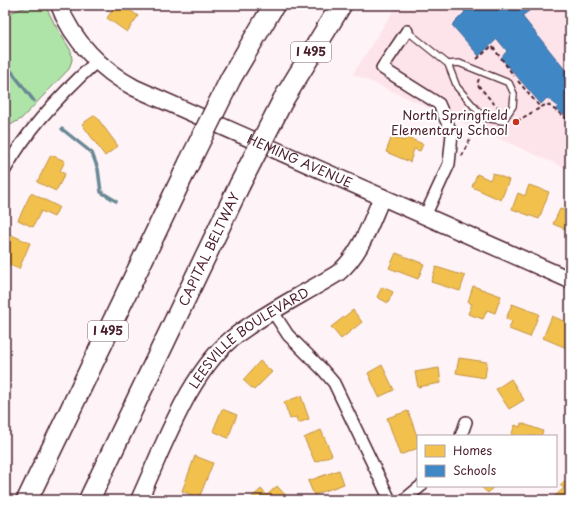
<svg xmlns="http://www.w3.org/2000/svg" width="575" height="505" font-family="'Playpen Sans',sans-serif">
<rect width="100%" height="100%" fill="#fef3f6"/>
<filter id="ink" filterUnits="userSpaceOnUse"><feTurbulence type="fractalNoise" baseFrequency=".025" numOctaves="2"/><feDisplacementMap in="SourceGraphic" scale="8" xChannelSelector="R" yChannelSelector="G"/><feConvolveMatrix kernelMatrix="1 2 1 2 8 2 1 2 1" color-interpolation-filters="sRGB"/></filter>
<g filter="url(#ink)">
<!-- built -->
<polygon fill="#fde4eb" points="397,5 570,5 570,170 353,74"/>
<!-- green -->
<polygon fill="#aee4a7" stroke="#7c8269" points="31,5 45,5 55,25 71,51 72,60 69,69 21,119 5,128 5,15"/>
<!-- homes -->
<g fill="#f2c14e" stroke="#c09044">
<polygon points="116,5 124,9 126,7 138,16 127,32 107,18"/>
<polygon points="95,115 118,146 105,156 82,124"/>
<polygon points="392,136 404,141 406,137 423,144 420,151 414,149 410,162 386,152"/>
<polygon points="51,155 65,161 60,171 65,174 56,191 37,182"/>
<polygon points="493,173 509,180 501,200 472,187 477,174 490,180"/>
<polygon points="529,185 549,192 539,219 512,209 518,193 525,196"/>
<polygon points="31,193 59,207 54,217 41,211 33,227 18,220"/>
<polygon points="560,209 570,212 570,231 553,224"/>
<polygon points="9,234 30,243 19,269 5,263 5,243"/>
<polygon points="396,253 424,264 418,279 389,268"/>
<polygon points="436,267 465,276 460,291 431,282"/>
<polygon points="473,286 501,296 495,313 487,310 483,319 468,314 472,304 468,302"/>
<polygon points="382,287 393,292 388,303 377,297"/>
<polygon points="512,304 539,314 530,337 509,329 512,321 506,319"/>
<polygon points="353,310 362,322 341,339 331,327"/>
<polygon points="552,316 570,324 569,349 543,338"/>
<polygon points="459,358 487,362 485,378 456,373"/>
<polygon points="260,361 272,372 254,390 243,380"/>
<polygon points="382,365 394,390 379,397 368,373"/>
<polygon points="439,368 441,383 418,387 415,372"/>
<polygon points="511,379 524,400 509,409 496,389"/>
<polygon points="301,396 309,419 298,423 296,417 290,419 284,402"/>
<polygon points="222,409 237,415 228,438 213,431"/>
<polygon points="408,411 418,439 418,448 400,455 387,418"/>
<polygon points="521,423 543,431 541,436 511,436 515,425 520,427"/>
<polygon points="321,430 332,455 315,462 304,438"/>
<polygon points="195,456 213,463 199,498 182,491"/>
<polygon points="339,470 344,484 314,495 308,481"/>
<polygon points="568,478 570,480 570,500 557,500 554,497 564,488 560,485"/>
<polygon points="277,486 288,498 286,500 249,500 261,489 267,495"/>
<polygon points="480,486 494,486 488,493"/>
</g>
<!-- schools -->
<polygon fill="#3f88c5" stroke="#426897" points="458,5 537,5 522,16 570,76 570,119 556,109 558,106 547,98 541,104 501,58 507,51 497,39 479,56 452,25 465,12"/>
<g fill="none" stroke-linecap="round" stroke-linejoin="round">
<!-- stream -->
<g stroke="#698795" stroke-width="3.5">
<polyline points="5,63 34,101"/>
<polyline points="62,129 92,153 98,169 101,192 116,201"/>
</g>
<!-- lane casing -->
<g stroke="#4a1f2b" stroke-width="8">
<polyline id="lane" points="407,31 448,64 457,87 484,118 503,121 513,106 514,94 509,83 459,63 448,64"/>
</g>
<!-- street casing -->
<g stroke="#4a1f2b" stroke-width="14">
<g id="street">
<polyline points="407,31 382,68 439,104 452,134 449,164 425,216"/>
<path d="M5 170C27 129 62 93 96 62"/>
<polyline points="273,312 288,335 323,370 334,383 390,500"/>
<polyline points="461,436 466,422"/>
<polyline points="404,500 421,486"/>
</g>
</g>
<!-- secondary casing -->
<g stroke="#4a1f2b" stroke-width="19">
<g id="secondary">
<path id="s1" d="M59 5C72 40 102 71 135 88L570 280"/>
<path id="s2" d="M139 500C164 446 190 368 239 333 270 310 306 293 338 273 361 254 370 224 382 197"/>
</g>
</g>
<!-- highway casing -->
<g stroke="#4a1f2b" stroke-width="23">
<g id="highway">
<polyline points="231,78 274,5"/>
<polyline points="283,100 341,5"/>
<polyline points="27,500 189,163"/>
<path id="s3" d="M89 500 240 184"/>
</g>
</g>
<!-- path -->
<g stroke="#4a1f2b" stroke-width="2" stroke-dasharray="4 3" stroke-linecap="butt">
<polyline points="477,59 492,46 514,76"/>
<polyline points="479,79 477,84 496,106 501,108"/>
<polyline points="518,81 540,107"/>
<polyline points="517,121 547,104 570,121"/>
<polyline points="462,156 475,128 495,131"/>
</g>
<!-- lane -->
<use href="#lane" stroke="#fff" stroke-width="5.5"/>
<!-- street -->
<use href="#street" stroke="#fff" stroke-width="11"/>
<!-- secondary -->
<use href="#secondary" stroke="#fff" stroke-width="16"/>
<!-- highway -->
<use href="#highway" stroke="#fff" stroke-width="20"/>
<!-- highway-bridge casing -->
<g stroke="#4a1f2b" stroke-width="23" stroke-linecap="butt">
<g id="highway-bridge">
<polyline points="189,163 231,78"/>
<polyline points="240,184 283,100"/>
</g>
</g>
<!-- highway-bridge -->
<use href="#highway-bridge" stroke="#fff" stroke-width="20"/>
</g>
</g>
<!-- markers -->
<circle fill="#c8321e" stroke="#fff" stroke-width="1.5" cx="516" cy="122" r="4"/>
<g text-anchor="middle" stroke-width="4" stroke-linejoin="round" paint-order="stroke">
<!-- shield labels -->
<g fill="#fff" stroke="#80626b" stroke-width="1">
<rect x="291" y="42" width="40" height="20" rx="3"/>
<rect x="88" y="321" width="40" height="20" rx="3"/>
</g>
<g font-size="12" font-weight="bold" fill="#4a1f2b">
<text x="311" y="56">I 495</text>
<text x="108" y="335">I 495</text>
</g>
<!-- poi labels -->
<g font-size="13" fill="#4a1f2b" stroke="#fff" text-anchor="end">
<text x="508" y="120">North Springfield<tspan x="508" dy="15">Elementary School</tspan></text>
</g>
<!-- street labels -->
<g font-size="13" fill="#4a1f2b" stroke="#fff">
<text dy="5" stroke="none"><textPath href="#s1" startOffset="295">HEMING AVENUE</textPath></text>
<text dy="5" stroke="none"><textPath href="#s3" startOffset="278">CAPITAL BELTWAY</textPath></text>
<text dy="5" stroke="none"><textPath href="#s2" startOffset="201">LEESVILLE BOULEVARD</textPath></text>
</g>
</g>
<!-- margin -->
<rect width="575" height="505" fill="none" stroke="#fff" stroke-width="20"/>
<rect x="10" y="10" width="555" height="485" fill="none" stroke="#4a1f2b" stroke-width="1.5" filter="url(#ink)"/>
<!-- legend -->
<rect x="417" y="435" width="140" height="52" fill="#ffffff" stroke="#b7a5aa"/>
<rect x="425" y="445" width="20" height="12" fill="#f2c14e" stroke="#b7a5aa"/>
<text x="453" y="455" font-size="12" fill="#4a1f2b">Homes</text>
<rect x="425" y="465" width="20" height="12" fill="#3f88c5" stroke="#b7a5aa"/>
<text x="453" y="475" font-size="12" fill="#4a1f2b">Schools</text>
</svg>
